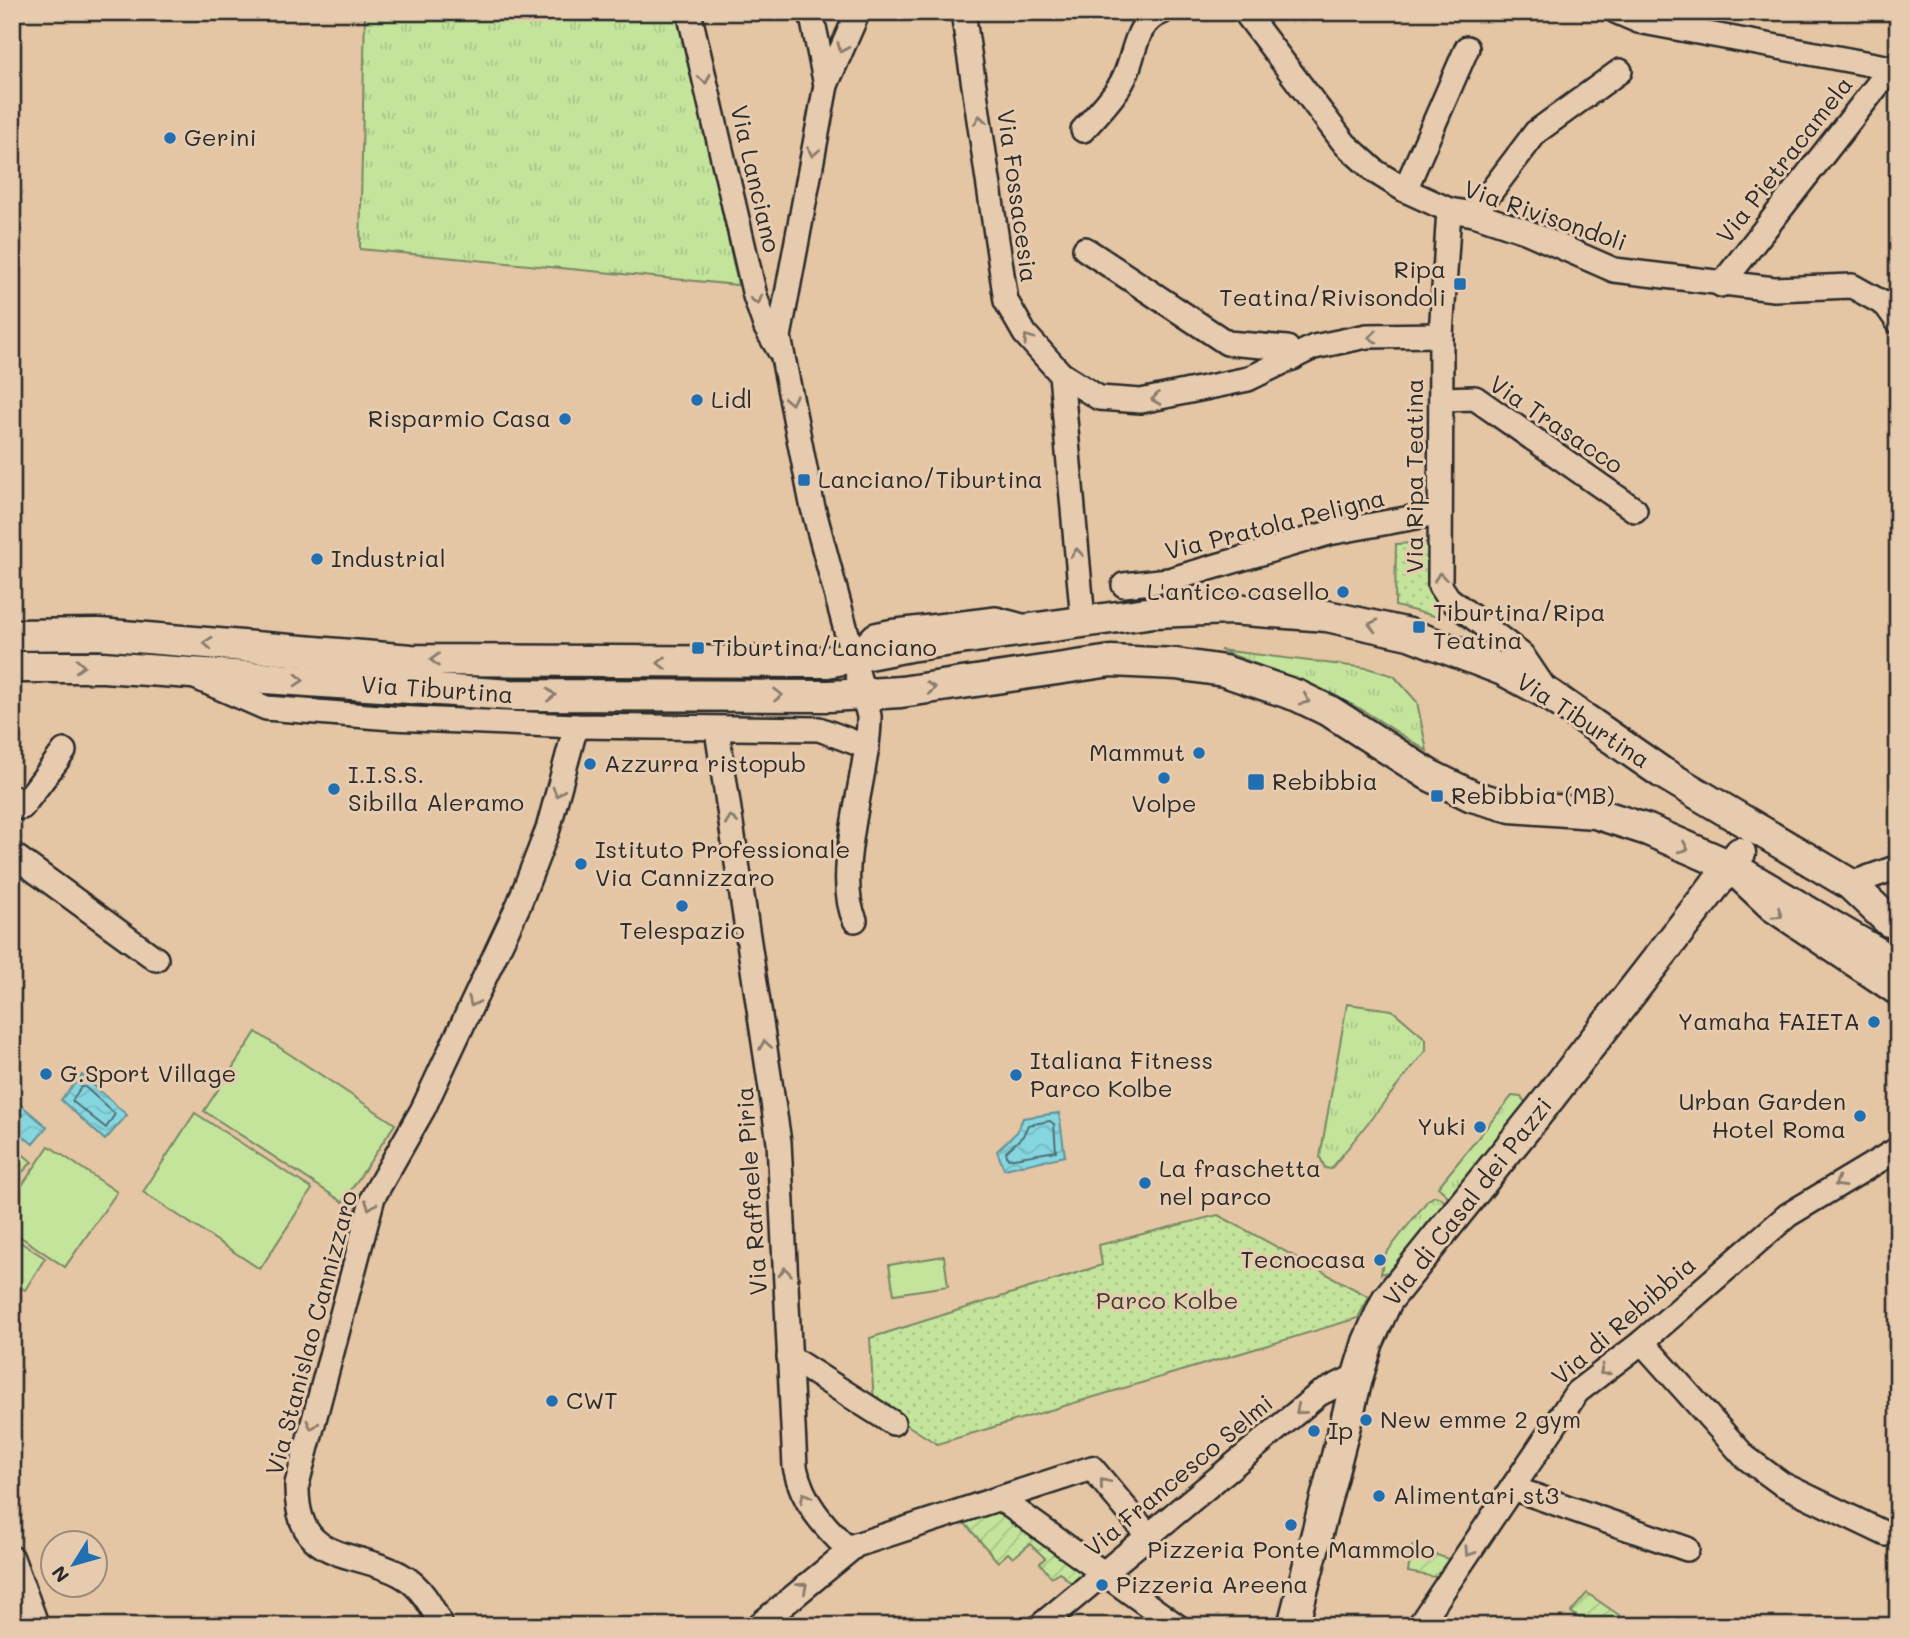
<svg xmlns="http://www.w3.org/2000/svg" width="1910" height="1638" font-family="Mali,sans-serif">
<defs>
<pattern id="grass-tufts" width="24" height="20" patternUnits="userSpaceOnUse" patternTransform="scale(1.75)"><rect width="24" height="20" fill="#c4e49c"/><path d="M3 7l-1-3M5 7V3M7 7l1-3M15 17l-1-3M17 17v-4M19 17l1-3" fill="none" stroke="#a9c487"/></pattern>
<pattern id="park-dots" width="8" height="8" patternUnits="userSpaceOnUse" patternTransform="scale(1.75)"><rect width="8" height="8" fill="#c4e49c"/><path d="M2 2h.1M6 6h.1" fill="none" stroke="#a9c487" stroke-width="1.8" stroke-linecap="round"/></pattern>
<pattern id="garden-furrows" width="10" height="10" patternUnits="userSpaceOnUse" patternTransform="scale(1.75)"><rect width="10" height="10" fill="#c4e49c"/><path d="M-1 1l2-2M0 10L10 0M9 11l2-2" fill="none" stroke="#a9c487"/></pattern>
<pattern id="water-waves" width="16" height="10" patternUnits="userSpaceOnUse" patternTransform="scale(1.75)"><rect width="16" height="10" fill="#86d6e0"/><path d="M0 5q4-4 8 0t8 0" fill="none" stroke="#74b8c0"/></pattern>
</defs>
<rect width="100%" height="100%" fill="#e4c5a4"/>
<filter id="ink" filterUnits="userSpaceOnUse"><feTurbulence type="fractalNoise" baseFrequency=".0143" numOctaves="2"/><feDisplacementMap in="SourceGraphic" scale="14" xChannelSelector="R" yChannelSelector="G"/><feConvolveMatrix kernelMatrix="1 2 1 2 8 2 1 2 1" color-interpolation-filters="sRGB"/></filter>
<g filter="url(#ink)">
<!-- grass -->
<g fill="url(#grass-tufts)" stroke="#788864" stroke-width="2">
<polygon points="365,12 679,12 738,285 360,249"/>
<polygon points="1220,650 1367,668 1394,676 1417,702 1427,751 1361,709 1314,686"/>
<polygon points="1347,1004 1392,1010 1426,1039 1426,1050 1331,1169 1325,1168 1320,1157"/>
<polygon points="1512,1096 1521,1097 1526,1103 1523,1109 1450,1198 1438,1187"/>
<polygon points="1435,1196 1443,1199 1445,1206 1391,1271 1381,1274 1384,1256 1428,1200"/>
</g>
<!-- park -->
<g fill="url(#park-dots)" stroke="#788864" stroke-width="2">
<polygon points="1434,542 1435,585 1442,618 1395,606 1396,544"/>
<polygon points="1218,1215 1369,1297 1358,1318 937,1444 874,1404 870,1338 1102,1265 1099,1245"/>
</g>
<!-- garden -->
<g fill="url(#garden-furrows)" stroke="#788864" stroke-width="2">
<polygon points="999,1510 1089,1570 1072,1584 1059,1572 1051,1577 1040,1563 1045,1558 1030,1544 1013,1558 1008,1553 998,1562 963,1521"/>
<polygon points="1412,1546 1451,1560 1440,1578 1408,1572"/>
<polygon points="1587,1593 1619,1615 1622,1626 1583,1626 1585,1622 1571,1612"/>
</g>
<!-- pitch -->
<g fill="#c4e49c" stroke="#788864" stroke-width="2">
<polygon points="256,1032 395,1124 343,1202 204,1111"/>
<polygon points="195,1113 312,1189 260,1269 143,1192"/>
<polygon points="12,1145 32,1162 12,1183"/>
<polygon points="49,1146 117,1192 65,1267 12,1231 12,1200"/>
<polygon points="12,1237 45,1258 25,1290 12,1282"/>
<polygon points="944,1256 948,1286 894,1294 889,1265"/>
</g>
<!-- water -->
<g fill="url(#water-waves)" stroke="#629298" stroke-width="2">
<polygon points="82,1075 127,1115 105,1140 61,1100"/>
<polygon points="15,1100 47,1127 33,1144 12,1127"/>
<polygon points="1059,1113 1065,1156 1004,1169 997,1151 1017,1132 1023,1118"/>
</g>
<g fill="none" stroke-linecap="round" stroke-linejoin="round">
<!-- shore -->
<g stroke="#4f6f73" stroke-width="2">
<polygon points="81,1087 85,1087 115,1114 106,1128 72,1101"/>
<polygon points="1050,1121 1054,1124 1056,1151 1008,1159 1006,1152 1023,1136 1028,1125"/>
</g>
<!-- minor casing -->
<g stroke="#2b2b2b" stroke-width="28">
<g id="minor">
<polyline points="689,12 755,296 766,328 779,350"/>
<path d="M811 12 826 85 779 337 812 504 869 716C870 771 832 873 855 920"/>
<polyline points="963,12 1006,301 1025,334 1061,374 1083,621"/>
<polyline points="1245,12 1345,144 1376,172 1405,190 1449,210 1474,214 1525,231 1614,270 1774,289 1852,286 1886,305 1898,322"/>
<polyline points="1617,12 1638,21 1891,68 1898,66"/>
<polyline points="826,85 858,12"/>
<path d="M1083 130C1096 115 1112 100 1122 82 1136 58 1132 24 1162 12"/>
<polyline points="1405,190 1467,48"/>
<polyline points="1449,210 1441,335 1440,586 1448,598 1522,655 1549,695"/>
<polyline points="1474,214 1536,132 1620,71"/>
<polyline points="1085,249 1227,343 1287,348 1293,358"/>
<polyline points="1721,285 1891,68"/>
<polyline points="1061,374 1099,398 1141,401 1248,379 1314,347 1367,336 1441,335"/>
<polyline points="1443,399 1475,398 1635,510"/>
<polyline points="1124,585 1169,580 1329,533 1438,513"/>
<polyline points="852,658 875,635 889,632 996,619 1026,627"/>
<polyline points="195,677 266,708 392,718 576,726 819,729 867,747"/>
<path d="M717 730 779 1142 795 1467C802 1502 823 1525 848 1549"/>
<polyline points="12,797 22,807 64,751"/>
<polyline points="12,854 156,959"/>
<polyline points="1737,877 1771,909 1898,994"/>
<polyline points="1850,884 1898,867"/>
<polyline points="1642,1342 1745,1457 1782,1484 1886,1534"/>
<polyline points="789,1357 893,1423"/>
<polyline points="1512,1488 1687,1549"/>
<polyline points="999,1498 1177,1626"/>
<polyline points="12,1558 37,1626"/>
<path d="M441 1626C432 1606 421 1586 401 1575 355 1549 295 1566 297 1484L373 1197 423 1109 519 904 548 829 576 726"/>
<polyline points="758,1626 856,1545 1092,1468 1148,1535"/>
<polyline points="1040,1626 1319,1394 1358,1375"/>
<polyline points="1419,1626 1577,1392 1642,1342 1788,1215 1898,1149"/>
</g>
</g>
<!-- major casing -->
<g stroke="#2b2b2b" stroke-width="35">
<g id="major">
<polyline points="12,635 99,634 411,660 827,662 909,646 1154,612 1230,609 1327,616 1409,634 1503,670 1550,695 1661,772 1850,884 1889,921"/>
<polyline points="12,667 103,667 511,695 829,696 901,692 1111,661 1176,664 1224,671 1298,696 1331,712 1429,775 1472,796 1511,807 1595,813 1648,830 1730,866 1898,965"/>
<polyline points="1293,1626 1358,1375 1368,1342 1387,1300 1544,1105 1740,853"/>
</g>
</g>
<!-- minor -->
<use href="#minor" stroke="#e7cbae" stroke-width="23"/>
<!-- major -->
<use href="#major" stroke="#e7cbae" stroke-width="30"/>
</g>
<!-- one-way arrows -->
<defs><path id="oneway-chevron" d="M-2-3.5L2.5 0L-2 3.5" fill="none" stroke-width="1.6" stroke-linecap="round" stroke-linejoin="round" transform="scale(1.75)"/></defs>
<g stroke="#897b6c">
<use href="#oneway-chevron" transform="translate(842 48) rotate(114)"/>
<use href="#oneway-chevron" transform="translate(705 79) rotate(77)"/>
<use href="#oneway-chevron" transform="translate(980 120) rotate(-98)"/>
<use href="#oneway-chevron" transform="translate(813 152) rotate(101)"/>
<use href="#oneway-chevron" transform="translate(757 300) rotate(74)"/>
<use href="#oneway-chevron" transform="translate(1373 337) rotate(176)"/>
<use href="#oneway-chevron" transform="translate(1028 339) rotate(-126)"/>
<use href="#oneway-chevron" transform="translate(1156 399) rotate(171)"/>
<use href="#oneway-chevron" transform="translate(791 400) rotate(79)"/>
<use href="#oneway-chevron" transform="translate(1077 553) rotate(-95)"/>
<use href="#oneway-chevron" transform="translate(1440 577) rotate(-97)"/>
<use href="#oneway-chevron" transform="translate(1373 625) rotate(-166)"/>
<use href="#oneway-chevron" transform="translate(208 643) rotate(-175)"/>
<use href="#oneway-chevron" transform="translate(435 660) rotate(-179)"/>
<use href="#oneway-chevron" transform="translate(662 663) rotate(180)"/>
<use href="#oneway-chevron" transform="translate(80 666) rotate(3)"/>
<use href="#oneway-chevron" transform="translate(299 680) rotate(4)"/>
<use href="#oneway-chevron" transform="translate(931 688) rotate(-8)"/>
<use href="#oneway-chevron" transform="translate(551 695)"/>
<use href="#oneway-chevron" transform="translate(778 695)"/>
<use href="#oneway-chevron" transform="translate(1305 700) rotate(24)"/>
<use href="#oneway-chevron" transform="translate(558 792) rotate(105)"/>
<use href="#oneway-chevron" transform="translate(731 820) rotate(-98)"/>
<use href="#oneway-chevron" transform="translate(1684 848) rotate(26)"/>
<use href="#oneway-chevron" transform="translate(1778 914) rotate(33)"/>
<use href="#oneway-chevron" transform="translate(473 1002) rotate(115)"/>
<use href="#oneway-chevron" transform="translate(765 1045) rotate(-99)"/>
<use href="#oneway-chevron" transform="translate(1839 1183) rotate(150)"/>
<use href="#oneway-chevron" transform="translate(370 1205) rotate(109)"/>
<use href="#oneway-chevron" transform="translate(785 1272) rotate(-93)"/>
<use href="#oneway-chevron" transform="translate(1604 1371) rotate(143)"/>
<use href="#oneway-chevron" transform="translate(1300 1410) rotate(140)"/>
<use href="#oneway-chevron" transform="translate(312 1425) rotate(104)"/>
<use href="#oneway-chevron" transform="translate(1104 1483) rotate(-130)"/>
<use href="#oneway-chevron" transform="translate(805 1497) rotate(-117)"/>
<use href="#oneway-chevron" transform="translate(1469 1552) rotate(124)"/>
<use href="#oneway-chevron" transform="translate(803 1587) rotate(-41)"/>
</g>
</g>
<!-- markers -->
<g fill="#1f6fb2" stroke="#e7cbae" stroke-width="2.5">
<circle cx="170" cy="138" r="7"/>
<rect x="1453" y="277" width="14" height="14" rx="3.5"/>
<circle cx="697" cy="400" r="7"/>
<circle cx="565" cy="419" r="7"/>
<rect x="797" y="473" width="14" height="14" rx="3.5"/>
<circle cx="317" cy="559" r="7"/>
<circle cx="1343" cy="592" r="7"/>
<rect x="1412" y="620" width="14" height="14" rx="3.5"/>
<rect x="691" y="641" width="14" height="14" rx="3.5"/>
<circle cx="1199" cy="753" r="7"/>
<circle cx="590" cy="764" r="7"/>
<circle cx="1164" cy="778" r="7"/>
<rect x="1247" y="773" width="18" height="18" rx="3.5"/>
<circle cx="334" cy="789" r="7"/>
<rect x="1430" y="789" width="14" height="14" rx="3.5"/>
<circle cx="581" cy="864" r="7"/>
<circle cx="682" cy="906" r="7"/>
<circle cx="1874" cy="1022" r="7"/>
<circle cx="46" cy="1074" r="7"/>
<circle cx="1016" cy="1075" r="7"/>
<circle cx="1860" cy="1116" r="7"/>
<circle cx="1480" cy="1127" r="7"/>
<circle cx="1145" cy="1183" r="7"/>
<circle cx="1380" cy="1260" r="7"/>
<circle cx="552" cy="1401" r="7"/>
<circle cx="1366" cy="1420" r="7"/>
<circle cx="1314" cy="1431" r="7"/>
<circle cx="1379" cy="1496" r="7"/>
<circle cx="1291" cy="1525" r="7"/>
<circle cx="1102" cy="1585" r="7"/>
</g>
<g text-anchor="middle" stroke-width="6" stroke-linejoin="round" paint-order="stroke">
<!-- poi labels -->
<g font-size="24" fill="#2b2b2b" stroke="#e7cbae" text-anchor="start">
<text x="184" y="146">Gerini</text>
<text x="1446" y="278" text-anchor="end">Ripa<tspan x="1446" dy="28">Teatina/Rivisondoli</tspan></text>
<text x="711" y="408">Lidl</text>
<text x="551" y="427" text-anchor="end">Risparmio Casa</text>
<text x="818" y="488">Lanciano/Tiburtina</text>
<text x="331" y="567">Industrial</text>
<text x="1329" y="600" text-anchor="end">L'antico casello</text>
<text x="1433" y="621">Tiburtina/Ripa<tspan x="1433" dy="28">Teatina</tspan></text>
<text x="712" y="656">Tiburtina/Lanciano</text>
<text x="1185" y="761" text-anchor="end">Mammut</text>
<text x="604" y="772">Azzurra ristopub</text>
<text x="348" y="783">I.I.S.S.<tspan x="348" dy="28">Sibilla Aleramo</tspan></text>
<text x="1272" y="790">Rebibbia</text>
<text x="1451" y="804">Rebibbia (MB)</text>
<text x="1164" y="812" text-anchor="middle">Volpe</text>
<text x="595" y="858">Istituto Professionale<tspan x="595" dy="28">Via Cannizzaro</tspan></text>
<text x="682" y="939" text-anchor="middle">Telespazio</text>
<text x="1860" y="1030" text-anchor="end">Yamaha FAIETA</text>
<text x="1030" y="1069">Italiana Fitness<tspan x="1030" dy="28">Parco Kolbe</tspan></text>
<text x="60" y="1082">G.Sport Village</text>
<text x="1846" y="1110" text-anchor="end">Urban Garden<tspan x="1846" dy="28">Hotel Roma</tspan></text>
<text x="1466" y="1135" text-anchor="end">Yuki</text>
<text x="1159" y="1177">La fraschetta<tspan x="1159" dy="28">nel parco</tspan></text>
<text x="1366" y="1268" text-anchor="end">Tecnocasa</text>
<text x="566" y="1409">CWT</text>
<text x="1380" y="1428">New emme 2 gym</text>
<text x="1328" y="1439">Ip</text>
<text x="1393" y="1504">Alimentari st3</text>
<text x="1291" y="1558" text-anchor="middle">Pizzeria Ponte Mammolo</text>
<text x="1116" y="1593">Pizzeria Areena</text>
</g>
<!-- street labels -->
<g font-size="24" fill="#2b2b2b" stroke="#e7cbae">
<text transform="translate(1785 160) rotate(-52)" y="8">Via Pietracamela</text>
<text transform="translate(755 179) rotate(77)" y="8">Via Lanciano</text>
<text transform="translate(1017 196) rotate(82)" y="8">Via Fossacesia</text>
<text transform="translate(1545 216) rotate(19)" y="8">Via Rivisondoli</text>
<text transform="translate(1556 425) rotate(34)" y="8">Via Trasacco</text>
<text transform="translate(1415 476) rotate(-90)" y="8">Via Ripa Teatina</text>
<text transform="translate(1275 525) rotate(-14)" y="8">Via Pratola Peligna</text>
<text transform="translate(437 690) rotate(4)" y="8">Via Tiburtina</text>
<text transform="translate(1583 721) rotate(33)" y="8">Via Tiburtina</text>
<text transform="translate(752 1191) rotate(-94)" y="8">Via Raffaele Piria</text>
<text transform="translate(1468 1202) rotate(-52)" y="8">Via di Casal dei Pazzi</text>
<text transform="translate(1624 1321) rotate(-41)" y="8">Via di Rebibbia</text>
<text transform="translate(312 1333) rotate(-75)" y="8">Via Stanislao Cannizzaro</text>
<text transform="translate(1179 1476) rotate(-40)" y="8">Via Francesco Selmi</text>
</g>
<!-- park labels -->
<g font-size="24" fill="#3a3e36" stroke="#e7cbae">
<text x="1167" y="1309">Parco Kolbe</text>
</g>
</g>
<!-- margin -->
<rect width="1910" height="1638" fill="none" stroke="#e7cbae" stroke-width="42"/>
<rect x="21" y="21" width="1868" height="1596" fill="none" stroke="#2b2b2b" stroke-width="2.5" filter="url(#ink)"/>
<!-- north arrow -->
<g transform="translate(74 1564) rotate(233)"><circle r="33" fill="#e7cbae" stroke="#9c8b7a" stroke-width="2"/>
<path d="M0-5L12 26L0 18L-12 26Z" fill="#1f6fb2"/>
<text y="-10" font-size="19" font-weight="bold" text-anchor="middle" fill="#2b2b2b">N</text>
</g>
</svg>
